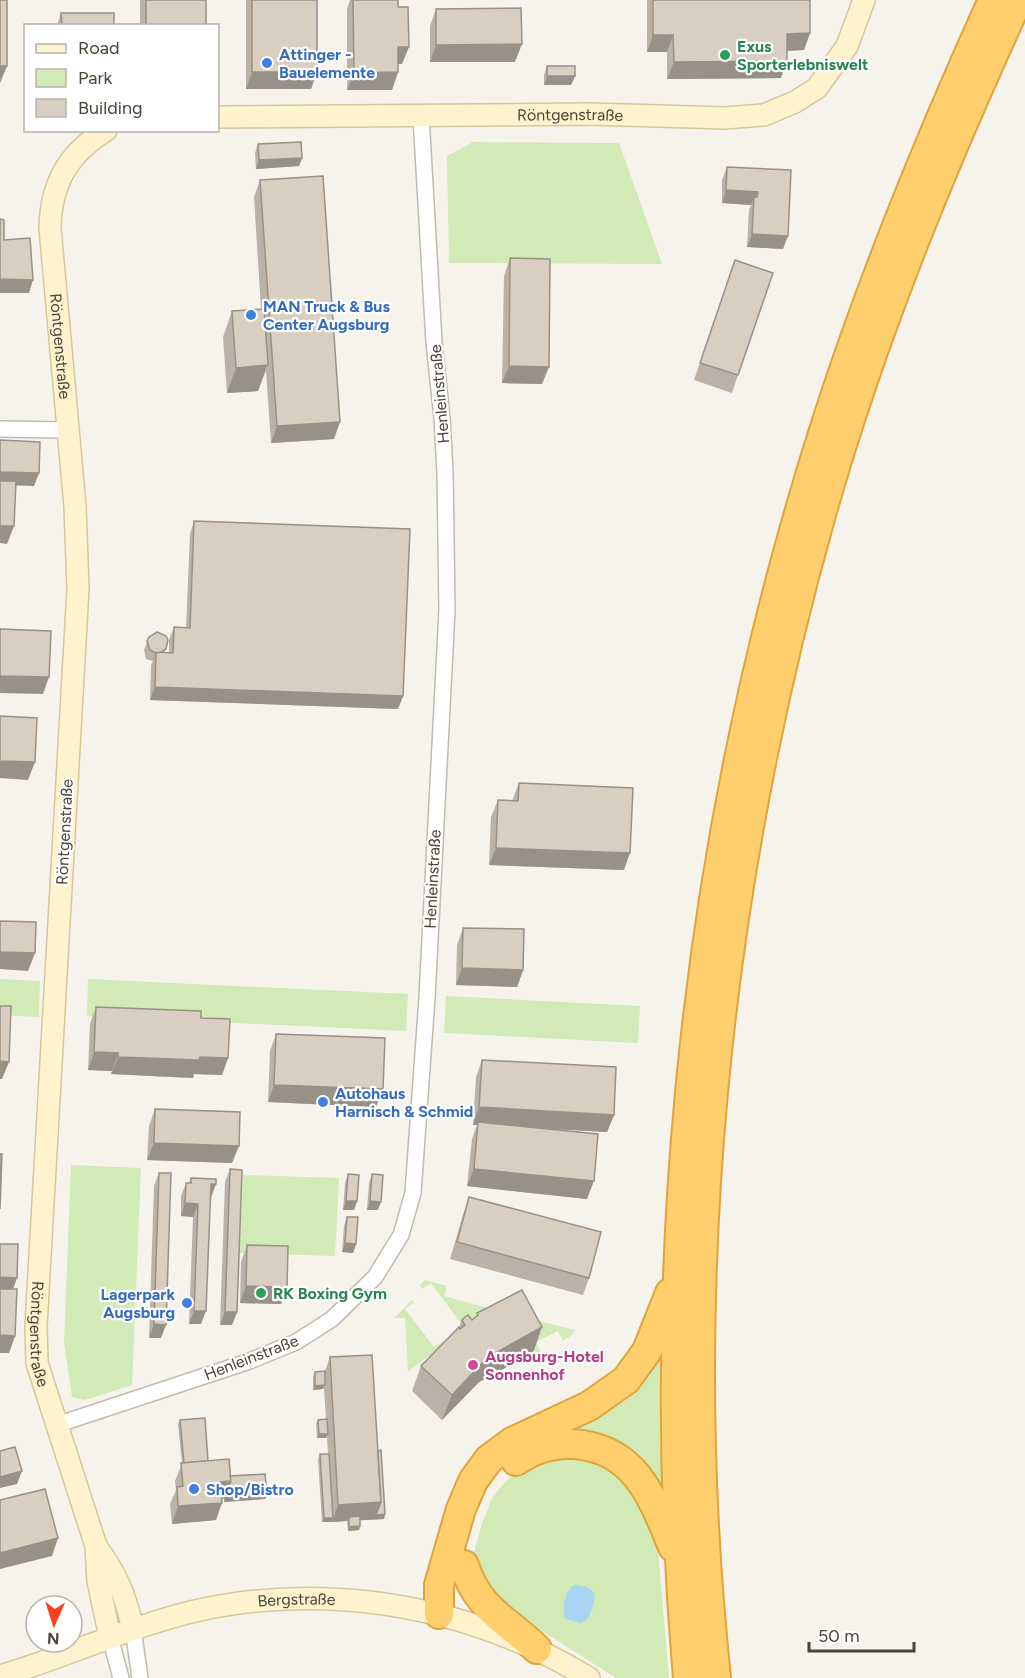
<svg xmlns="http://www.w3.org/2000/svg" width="1025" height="1678" font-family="Figtree,sans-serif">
<rect width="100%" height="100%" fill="#f6f3ec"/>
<!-- green -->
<g fill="#d2eab5">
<polygon points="473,142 619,143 662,264 449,263 447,156"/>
<polygon points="0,979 40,981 39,1017 0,1015"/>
<polygon points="88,979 408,994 406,1031 87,1016"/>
<polygon points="446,996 640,1006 638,1043 444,1033"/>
<polygon points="71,1165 141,1168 132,1385 85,1400 72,1397 64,1342"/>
<polygon points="243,1175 339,1178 335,1256 239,1253"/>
<polygon points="425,1280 447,1286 444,1296 495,1310 463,1326 431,1283 422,1289 420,1285"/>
<polygon points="412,1300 414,1302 405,1309 434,1347 443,1341 446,1344 408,1371 405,1318 394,1318"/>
<polygon points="518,1316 575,1330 572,1335 563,1341 558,1331 536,1342 541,1352 536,1353"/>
<path d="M660 1344 662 1500C652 1484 641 1466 624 1454 580 1424 511 1439 483 1486 470 1507 465 1531 459 1555H455C461 1530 466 1502 480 1481 511 1436 571 1430 613 1400 633 1386 646 1364 660 1344Z"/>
<polygon points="582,1454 618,1469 654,1529 658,1551 669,1678 616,1678 498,1603 474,1572 474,1552 482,1524 492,1498 505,1482 518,1470 533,1462"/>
</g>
<!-- water -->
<path fill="#a9d4f2" d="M574 1585C582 1585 590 1587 595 1594 593 1605 592 1618 581 1623L565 1619C562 1608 564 1592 574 1585Z"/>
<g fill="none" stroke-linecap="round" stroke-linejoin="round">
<!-- street casing -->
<g stroke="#c2bbae" stroke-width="18">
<g id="street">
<polyline points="0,429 68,430"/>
<polyline points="56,1425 247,1362 296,1342 332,1319 375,1277 401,1235 413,1193 427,998 447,610 445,472 442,418 434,342 421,116"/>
<polyline points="133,1629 140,1678"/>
<polyline points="110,1637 121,1678"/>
</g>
</g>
<!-- secondary casing -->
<g stroke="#d6c79b" stroke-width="24">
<g id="secondary">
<path id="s1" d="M218 117 591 114 724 118 764 115 795 102 817 88 847 46 864 0"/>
<path id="s2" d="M106 130C68 154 51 183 50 228L75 506 78 589 36 1326 37 1363 96 1546 98 1581 110 1637"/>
<path d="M96 1546C117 1575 125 1594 133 1629"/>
<path id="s3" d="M0 1676C66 1657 128 1627 195 1611 309 1585 431 1600 537 1650 555 1658 572 1668 589 1678"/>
</g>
</g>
<!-- highway casing -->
<g stroke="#e0a43c" stroke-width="32">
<g id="highway">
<path d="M516 1461C533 1449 552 1443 573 1444 635 1448 652 1496 673 1547"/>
<path d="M464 1565C478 1610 506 1619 537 1649"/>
<polyline points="439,1614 439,1585 461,1509 473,1481 489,1459 512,1442 589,1406 626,1380 647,1351 670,1293"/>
<path d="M688 1678C654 1287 691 887 800 510 850 335 918 166 993 0"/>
<path d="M716 1678C675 1290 714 894 820 518 870 340 941 167 1018 0"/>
</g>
</g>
<!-- street -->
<use href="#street" stroke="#fff" stroke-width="15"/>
<!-- secondary -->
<use href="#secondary" stroke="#fff3cd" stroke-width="21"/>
<!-- highway -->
<use href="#highway" stroke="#ffcf6e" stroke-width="28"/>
</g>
<!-- wall -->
<g fill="#bab2a6">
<rect x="140" y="0" width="66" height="26"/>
<polygon points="246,0 317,0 317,72 311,89 246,89"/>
<polygon points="350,0 398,0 402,64 398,64 398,72 392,90 347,90 347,9"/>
<polygon points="647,0 810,0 810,33 804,50 787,51 781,78 667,79 667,52 647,52"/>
<polygon points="436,9 515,62 430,62 430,26"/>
<polygon points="61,13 114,26 57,26"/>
<polygon points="547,66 575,76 571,85 544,85 544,75"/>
<polygon points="258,144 302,158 299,166 256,169 255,153"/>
<polygon points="727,167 791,170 783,249 747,247 749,210 751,205 722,203 722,180"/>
<polygon points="260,180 334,439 271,443 266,371 258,391 227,393 223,337 232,311 261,309 254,197"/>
<polygon points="510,258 542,384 502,383 504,276"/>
<polygon points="729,278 738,375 732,393 694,380"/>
<polygon points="194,521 403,696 398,709 150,700 151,665 153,661 146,659 144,650 149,637 165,652 169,652 169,640 174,627 186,627 190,534"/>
<polygon points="519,783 624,870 489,865 491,817 498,800 512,801"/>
<polygon points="463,928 523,970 517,987 456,985 457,945"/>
<polygon points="96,1007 201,1018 228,1058 222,1075 194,1074 193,1078 111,1074 112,1071 88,1070 90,1024"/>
<polygon points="276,1034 376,1107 268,1102 270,1051"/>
<polygon points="482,1060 614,1115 607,1132 543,1128 587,1199 467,1186 472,1139 477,1125 473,1125 476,1077"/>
<polygon points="155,1109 232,1163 147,1160 149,1126"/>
<polygon points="230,1169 237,1312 232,1325 220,1325 225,1182"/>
<polygon points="159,1173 161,1338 149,1338 154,1186"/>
<polygon points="348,1174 357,1201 354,1210 343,1210 345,1183"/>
<polygon points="372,1174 378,1210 367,1210 369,1183"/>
<polygon points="191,1178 216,1184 211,1197 210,1197 201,1324 189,1324 193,1217 181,1216 181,1196 186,1183 189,1183"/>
<polygon points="469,1197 589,1278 583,1295 450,1259 463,1215"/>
<polygon points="347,1217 356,1244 353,1253 342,1252 344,1226"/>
<polygon points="247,1245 287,1287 281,1304 240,1303 241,1262"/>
<polygon points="477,1313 533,1353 479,1382 442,1420 412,1391 421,1366 459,1327 462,1320 472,1320 476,1317"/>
<polygon points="330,1357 378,1451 385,1514 384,1519 360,1520 359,1530 348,1531 347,1521 322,1522 318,1459 320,1454 328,1454 327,1436 326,1438 317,1438 316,1424 318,1420 326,1419 324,1388 323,1389 313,1390 313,1376 315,1372 325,1371"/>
<polygon points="180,1420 208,1461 230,1476 267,1495 265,1499 224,1502 224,1499 221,1499 216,1520 172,1524 170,1504 176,1490 175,1481 182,1463 178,1424"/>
</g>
<!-- shaded-wall -->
<g fill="#979187">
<polygon points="810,33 804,50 780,51 787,34"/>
<polygon points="653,35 673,35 667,52 647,52"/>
<polygon points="522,44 515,62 430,62 436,45"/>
<polygon points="398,47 409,47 402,64 392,64"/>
<polygon points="787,61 781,78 667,79 674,62"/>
<polygon points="0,66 7,66 0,83"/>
<polygon points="252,72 317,72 311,89 246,89"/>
<polygon points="398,72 392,90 347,90 354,73"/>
<polygon points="547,76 575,76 571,85 544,85"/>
<polygon points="302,158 299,166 256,169 259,160"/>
<polygon points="726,190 758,192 753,203 754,197 751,205 722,203"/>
<polygon points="752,234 788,236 783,249 747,247"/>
<polygon points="0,279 33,280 29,293 0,293"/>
<polygon points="267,365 258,391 227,393 236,368"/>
<polygon points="509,366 549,367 542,384 502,383"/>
<polygon points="340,422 334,439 271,443 277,426"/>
<polygon points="0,472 39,473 34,486 0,485"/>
<polygon points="0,526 14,526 7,544 0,543"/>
<polygon points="0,676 49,677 43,694 0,693"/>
<polygon points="155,687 403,696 398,709 150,700"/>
<polygon points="0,761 35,762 28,780 0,778"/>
<polygon points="496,848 630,853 624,870 489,865"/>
<polygon points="0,952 35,953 28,971 0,969"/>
<polygon points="462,968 523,970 517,987 456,985"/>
<polygon points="94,1052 118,1053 112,1071 88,1070"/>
<polygon points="118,1057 200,1057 228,1058 222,1075 194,1074 193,1078 111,1074"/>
<polygon points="0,1061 9,1062 2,1079 0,1079"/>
<polygon points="274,1085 383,1089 376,1107 268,1102"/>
<polygon points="479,1107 614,1115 607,1132 478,1125 478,1122 477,1125 473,1125"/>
<polygon points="154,1143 239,1146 232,1163 147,1160"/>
<polygon points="474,1169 594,1181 587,1199 467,1186"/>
<polygon points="211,1184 216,1184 211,1197 206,1197"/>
<polygon points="346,1201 357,1201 354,1210 343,1210"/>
<polygon points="370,1201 381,1202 378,1210 367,1210"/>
<polygon points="185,1203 198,1204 193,1217 181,1216"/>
<polygon points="345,1243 356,1244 353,1253 342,1252"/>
<polygon points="0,1277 17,1278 11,1295 0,1295"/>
<polygon points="246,1286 287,1287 281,1304 240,1303"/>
<polygon points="194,1311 206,1311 201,1324 189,1324"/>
<polygon points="225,1312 237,1312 232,1325 220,1325"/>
<polygon points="154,1324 166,1325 161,1338 149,1338"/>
<polygon points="542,1327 533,1353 479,1382 442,1420 452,1395 488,1357"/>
<polygon points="0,1335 15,1336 9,1353 0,1353"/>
<polygon points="325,1385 323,1389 313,1390 315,1386"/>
<polygon points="319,1434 328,1434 326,1438 317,1438"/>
<polygon points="22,1471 17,1484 0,1488 0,1477"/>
<polygon points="231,1481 225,1498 214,1499 220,1482"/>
<polygon points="267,1495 265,1499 224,1502 225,1498"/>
<polygon points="381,1502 385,1514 384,1519 349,1521 349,1517 347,1521 332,1522 338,1505"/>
<polygon points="222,1503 216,1520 172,1524 178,1506"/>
<polygon points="324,1518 333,1518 332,1522 322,1522"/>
<polygon points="360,1526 359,1530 348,1531 349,1527"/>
<polygon points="58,1538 52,1556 0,1569 0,1553"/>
</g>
<!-- building -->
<g fill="#d8cfc1" stroke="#979187" stroke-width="1.5">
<rect x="0" y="0" width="7" height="66"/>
<rect x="146" y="0" width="60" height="26"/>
<rect x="252" y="0" width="65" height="72"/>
<polygon points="353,0 398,0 398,7 408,7 409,47 398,47 398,72 354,73"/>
<polygon points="653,0 810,0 810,33 787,34 787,61 674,62 673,35 653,35"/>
<polygon points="521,8 522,44 436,45 436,9"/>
<polygon points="61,13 114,13 114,26 62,26"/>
<rect x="547" y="66" width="28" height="10"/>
<polygon points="301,142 302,158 259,160 258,144"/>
<polygon points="727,167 791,170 788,236 752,234 754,197 757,197 758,192 726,190"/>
<polygon points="323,176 340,422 277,426 260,180"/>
<polygon points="0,219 4,220 4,240 30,238 33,280 0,279"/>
<polygon points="510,258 550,259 549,367 509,366"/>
<polygon points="735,260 773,273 738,375 700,363"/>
<polygon points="264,309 268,365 236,368 232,311"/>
<polygon points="0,440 40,442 39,473 0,472"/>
<polygon points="0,481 16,481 14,526 0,526"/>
<polygon points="194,521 410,529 403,696 155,687 156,652 173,653 174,627 190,628"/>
<polygon points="0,629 51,631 49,677 0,676"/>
<polygon points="157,632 166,636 168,640 166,649 161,652 156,653 150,650 147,641 149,637"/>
<polygon points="0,716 37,718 35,762 0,761"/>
<polygon points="519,783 633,788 630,853 496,848 498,800 518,801"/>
<polygon points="0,921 36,922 35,953 0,952"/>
<polygon points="463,928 524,929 523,970 462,968"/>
<polygon points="0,1006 11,1006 9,1062 0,1061"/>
<polygon points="96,1007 201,1011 201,1018 230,1019 228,1058 200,1057 199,1060 118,1057 118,1053 94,1052"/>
<polygon points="276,1034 385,1038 383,1089 274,1085"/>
<polygon points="482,1060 616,1067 614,1115 479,1107"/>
<polygon points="155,1109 240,1112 239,1146 154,1143"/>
<polygon points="478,1122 598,1134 594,1181 474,1169"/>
<polygon points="0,1154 2,1154 0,1209"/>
<polygon points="230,1169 242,1170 237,1312 225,1312"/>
<polygon points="159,1173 171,1173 166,1325 154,1324"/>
<polygon points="348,1174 359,1175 357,1201 346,1201"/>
<polygon points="372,1174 383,1175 381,1202 370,1201"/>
<polygon points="191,1178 216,1179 216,1184 211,1184 206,1311 194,1311 198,1204 185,1203 186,1183 191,1183"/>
<polygon points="469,1197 601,1232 589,1278 457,1242"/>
<polygon points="347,1217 358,1217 356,1244 345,1243"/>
<polygon points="0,1244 18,1244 17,1278 0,1277"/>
<polygon points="247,1245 288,1246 287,1287 246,1286"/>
<polygon points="0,1289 17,1289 15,1336 0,1335"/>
<polygon points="522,1290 542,1327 488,1357 452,1395 421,1366 459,1327 460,1329 465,1325 462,1320 465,1317 468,1315 472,1320 478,1315 477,1313"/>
<polygon points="372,1355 381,1502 338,1505 330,1357"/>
<polygon points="325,1371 325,1385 315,1386 315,1372"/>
<polygon points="205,1418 208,1461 184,1463 180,1420"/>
<polygon points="327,1419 328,1434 319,1434 318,1420"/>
<polygon points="15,1447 22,1471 0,1477 0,1451"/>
<polygon points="381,1450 385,1514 376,1515 381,1502 378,1451"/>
<polygon points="320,1454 329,1454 333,1518 324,1518"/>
<polygon points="229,1459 231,1481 220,1482 222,1503 178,1506 177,1487 183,1486 181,1463"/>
<polygon points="265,1474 267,1495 225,1498 231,1481 230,1476"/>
<polygon points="45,1489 58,1538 0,1553 0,1500"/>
<polygon points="360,1516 360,1526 349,1527 349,1517"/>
</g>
<!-- markers -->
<g fill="#2e9e5b" stroke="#fff" stroke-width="2">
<circle cx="725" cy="55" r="6"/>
<circle cx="261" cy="1293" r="6"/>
</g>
<g fill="#3f7fe0" stroke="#fff" stroke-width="2">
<circle cx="267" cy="63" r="6"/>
<circle cx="251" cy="315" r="6"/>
<circle cx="323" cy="1102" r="6"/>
<circle cx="187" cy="1303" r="6"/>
<circle cx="194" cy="1489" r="6"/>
</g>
<circle fill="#d1479c" stroke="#fff" stroke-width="2" cx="473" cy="1365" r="6"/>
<g text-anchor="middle" stroke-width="4.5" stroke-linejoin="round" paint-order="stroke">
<!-- leisure labels -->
<g font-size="16" font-weight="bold" fill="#27864d" stroke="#fff" text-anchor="start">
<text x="737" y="52">Exus<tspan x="737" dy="18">Sporterlebniswelt</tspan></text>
<text x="273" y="1299">RK Boxing Gym</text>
</g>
<!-- shop labels -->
<g font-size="16" font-weight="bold" fill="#366cbe" stroke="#fff" text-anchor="start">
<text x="279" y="60">Attinger -<tspan x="279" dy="18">Bauelemente</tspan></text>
<text x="263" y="312">MAN Truck &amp; Bus<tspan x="263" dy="18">Center Augsburg</tspan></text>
<text x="335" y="1099">Autohaus<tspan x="335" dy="18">Harnisch &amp; Schmid</tspan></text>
<text x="175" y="1300" text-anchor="end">Lagerpark<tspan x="175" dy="18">Augsburg</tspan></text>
<text x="206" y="1495">Shop/Bistro</text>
</g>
<!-- street labels -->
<g font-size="16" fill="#4b4439" stroke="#fff">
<text dy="6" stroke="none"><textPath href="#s1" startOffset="352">Röntgenstraße</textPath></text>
<text dy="6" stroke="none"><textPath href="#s2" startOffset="237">Röntgenstraße</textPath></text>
<text transform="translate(439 394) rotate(-95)" y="6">Henleinstraße</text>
<text transform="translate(64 832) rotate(-87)" y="6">Röntgenstraße</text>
<text transform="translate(432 879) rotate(-87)" y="6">Henleinstraße</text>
<text dy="6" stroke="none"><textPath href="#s2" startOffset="1227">Röntgenstraße</textPath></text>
<text transform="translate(251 1357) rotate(-21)" y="6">Henleinstraße</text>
<text dy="6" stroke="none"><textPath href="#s3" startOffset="308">Bergstraße</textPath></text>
</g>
<!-- hotel labels -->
<g font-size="16" font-weight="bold" fill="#b23c85" stroke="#fff" text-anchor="start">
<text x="485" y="1362">Augsburg-Hotel<tspan x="485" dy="18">Sonnenhof</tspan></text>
</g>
</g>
<!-- legend -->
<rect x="24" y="24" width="195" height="108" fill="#ffffff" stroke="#b7b4b0" stroke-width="1.5"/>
<rect x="36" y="44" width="30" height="9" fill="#fff3cd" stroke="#b7b4b0" stroke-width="1.5"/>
<text x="78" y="54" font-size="18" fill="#4b4439">Road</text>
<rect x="36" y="69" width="30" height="18" fill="#d2eab5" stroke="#b7b4b0" stroke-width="1.5"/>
<text x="78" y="84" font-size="18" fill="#4b4439">Park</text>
<rect x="36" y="99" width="30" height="18" fill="#d8cfc1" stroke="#b7b4b0" stroke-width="1.5"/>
<text x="78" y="114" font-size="18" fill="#4b4439">Building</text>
<!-- north arrow -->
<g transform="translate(54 1624) rotate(183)"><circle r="28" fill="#ffffff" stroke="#b7b4b0" stroke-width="1.5"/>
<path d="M0-4.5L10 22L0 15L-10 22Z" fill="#fc3f1d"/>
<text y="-9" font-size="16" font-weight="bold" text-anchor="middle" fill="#4b4439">N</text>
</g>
<!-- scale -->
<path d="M809 1642v9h105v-9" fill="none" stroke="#4b4439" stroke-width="3"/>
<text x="818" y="1642" font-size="18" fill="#4b4439" stroke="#ffffff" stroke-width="4.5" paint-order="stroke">50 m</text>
</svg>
